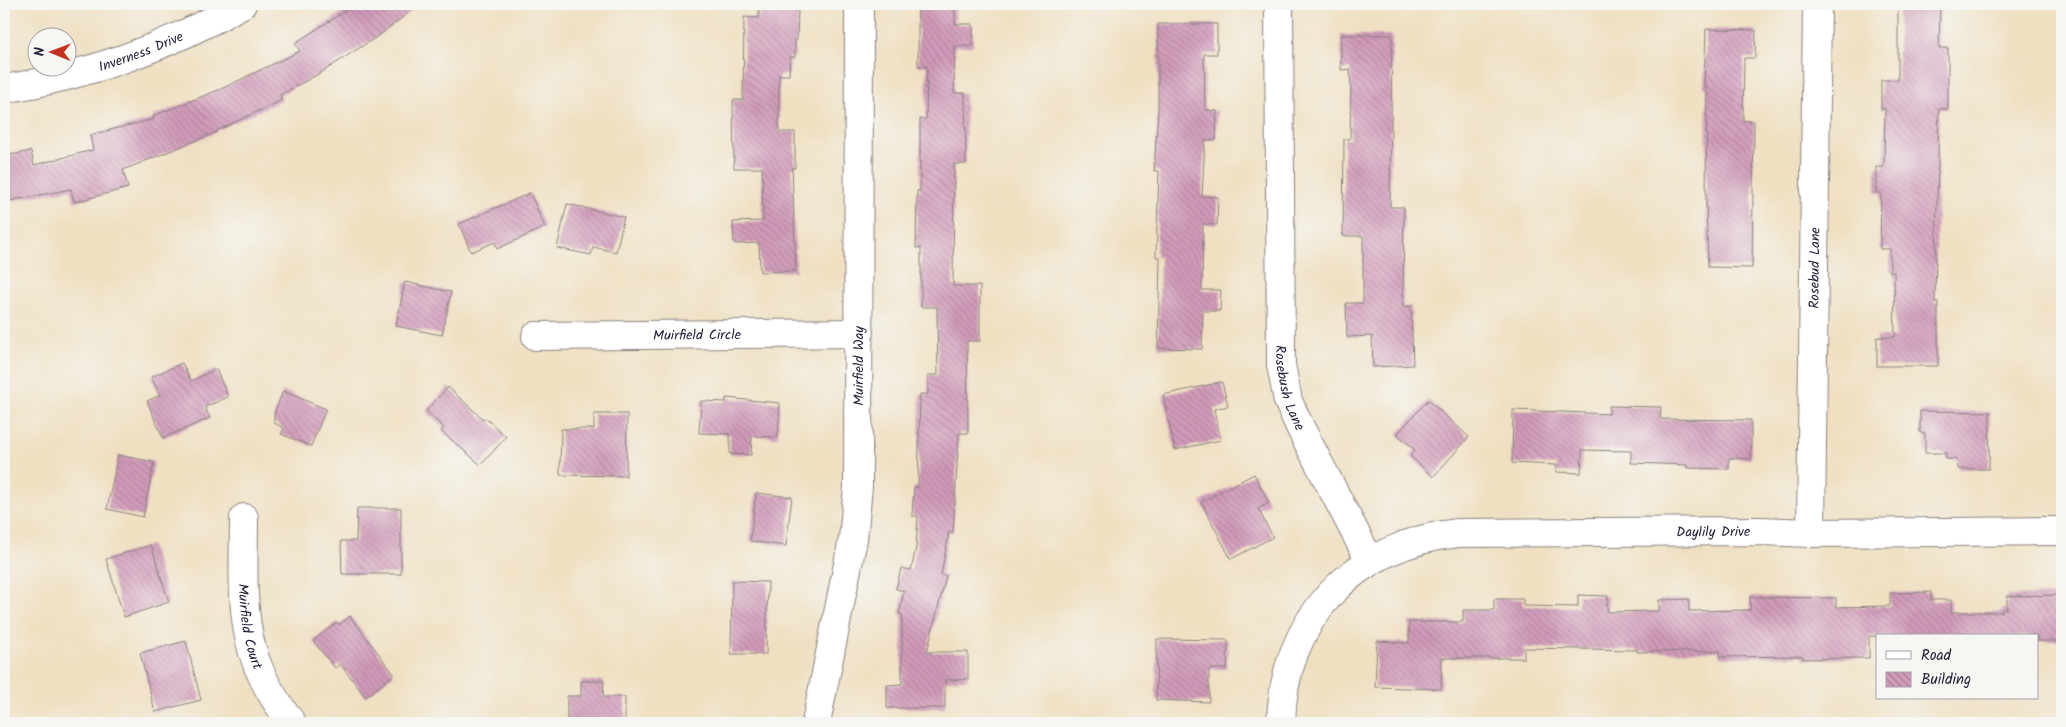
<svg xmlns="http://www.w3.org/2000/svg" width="2066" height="727" font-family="Kalam,sans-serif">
<defs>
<pattern id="building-back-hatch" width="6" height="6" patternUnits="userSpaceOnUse" patternTransform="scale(1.25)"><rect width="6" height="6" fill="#d29bba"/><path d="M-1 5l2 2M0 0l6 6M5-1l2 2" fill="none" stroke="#aa7e98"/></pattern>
</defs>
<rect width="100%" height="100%" fill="#f6f6f2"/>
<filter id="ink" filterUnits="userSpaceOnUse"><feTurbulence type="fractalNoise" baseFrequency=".02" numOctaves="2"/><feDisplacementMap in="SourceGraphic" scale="10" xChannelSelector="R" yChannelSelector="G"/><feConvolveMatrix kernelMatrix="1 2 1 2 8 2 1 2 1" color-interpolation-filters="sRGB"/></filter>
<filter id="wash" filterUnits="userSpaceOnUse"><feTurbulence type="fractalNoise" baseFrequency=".0096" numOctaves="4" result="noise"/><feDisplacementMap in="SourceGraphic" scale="20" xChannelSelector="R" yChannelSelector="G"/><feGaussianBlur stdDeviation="1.12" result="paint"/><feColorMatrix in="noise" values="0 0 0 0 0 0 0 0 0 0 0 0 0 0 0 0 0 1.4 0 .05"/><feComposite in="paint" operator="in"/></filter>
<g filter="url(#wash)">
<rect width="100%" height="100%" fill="#efe0c2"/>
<g id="blocks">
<!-- building -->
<g fill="url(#building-back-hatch)">
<polygon points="356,4 420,4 381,34 322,72 280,95 282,100 216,131 217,132 123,170 128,188 74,202 71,189 4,202 4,156 31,151 34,165 93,150 90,135 154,119 153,116 221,89 300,51 295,43"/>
<polygon points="1898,4 1940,4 1939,48 1948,48 1948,109 1939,109 1935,302 1938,302 1938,366 1877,366 1877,337 1895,337 1894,272 1890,272 1890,249 1880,249 1881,193 1876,193 1876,167 1884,167 1885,109 1881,109 1881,80 1898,80"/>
<polygon points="918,7 955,7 955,24 973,24 973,46 955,46 954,93 965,93 966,164 954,164 953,286 980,286 980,341 967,341 968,433 959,433 953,532 949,532 941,575 946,576 927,652 968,652 968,679 945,680 945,708 887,708 887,685 902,684 902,615 899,614 904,591 896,589 901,568 911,570 916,548 918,516 912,516 914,487 918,487 920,394 928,394 928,375 938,375 937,307 921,307 921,248 916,248 917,191 920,191 920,119 926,119 927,66 918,66"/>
<polygon points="759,8 798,9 797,40 795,40 795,57 790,57 789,75 779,75 779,132 795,132 795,168 792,168 796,271 760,272 759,243 734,244 733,222 763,221 762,168 734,168 733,100 743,100 744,17 759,18"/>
<polygon points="1158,24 1217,24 1217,54 1204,54 1205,110 1217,111 1216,140 1205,140 1202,196 1218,197 1217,225 1203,224 1202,290 1221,290 1220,311 1203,311 1202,349 1158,348 1160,257 1156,257 1159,171 1154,171 1158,109"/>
<polygon points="1706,29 1756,30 1755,58 1744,58 1743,121 1754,121 1752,268 1708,267 1706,202 1707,88 1704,88"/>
<polygon points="1341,35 1392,35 1390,207 1404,207 1403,307 1411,306 1413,365 1373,367 1372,336 1347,337 1346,303 1363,303 1363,236 1343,236 1344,139 1350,139 1351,90 1350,69 1341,70"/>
<polygon points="530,193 545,227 497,249 495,242 471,252 459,224"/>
<polygon points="567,204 624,217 616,252 593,247 591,255 557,248"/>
<polygon points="405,282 451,292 442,335 396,326"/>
<polygon points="182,363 191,381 216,369 228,397 205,407 210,418 163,438 147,401 160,395 151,377"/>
<polygon points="1222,382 1228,406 1214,409 1221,440 1175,450 1163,395"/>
<polygon points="448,387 484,420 486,418 506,437 481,465 441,431 444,428 426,411"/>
<polygon points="283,391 326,409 311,446 281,434 284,428 274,423 274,414"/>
<polygon points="726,398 780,403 778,437 752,436 751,455 730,454 730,434 699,433 701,401 726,402"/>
<polygon points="1428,400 1469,437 1433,477 1410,456 1415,450 1397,434"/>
<polygon points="1609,406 1661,407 1660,419 1751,420 1751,459 1729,458 1729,469 1687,468 1687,465 1631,463 1631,451 1582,450 1581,473 1556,472 1556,465 1512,463 1513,410 1609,414"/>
<polygon points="1920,411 1990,412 1989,469 1958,469 1957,459 1946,459 1946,453 1925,453 1925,433 1920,433"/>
<polygon points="594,414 627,414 626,476 560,475 561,429 594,429"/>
<polygon points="118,455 154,462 143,517 107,509"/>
<polygon points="1254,474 1269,503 1258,509 1273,537 1231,559 1201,502"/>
<polygon points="756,493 792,497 786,546 750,541"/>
<polygon points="357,508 401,508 401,574 342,574 341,541 356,541"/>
<polygon points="151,545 169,602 124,617 106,559"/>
<polygon points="732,581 768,582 766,654 731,654"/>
<polygon points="1931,592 1931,600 1951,600 1951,612 2002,612 2002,609 2007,609 2007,596 2062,595 2062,641 2037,641 2037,636 1869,636 1869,658 1803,659 1803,656 1720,657 1720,651 1637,652 1637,650 1524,648 1524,658 1442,658 1441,689 1375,687 1377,641 1409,643 1409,622 1463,622 1463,610 1494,610 1494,599 1523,599 1523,606 1578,607 1578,595 1608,596 1607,612 1659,611 1659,600 1689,599 1689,611 1750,610 1750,597 1836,598 1836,607 1890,606 1890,593"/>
<polygon points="350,616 394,674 366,697 340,664 335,668 313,641 337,622 339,625"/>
<polygon points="1157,639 1228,640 1227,669 1209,669 1209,702 1156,700"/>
<polygon points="186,641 201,700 155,712 140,653"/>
<polygon points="581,681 604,681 603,697 625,697 625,723 567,723 567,696 581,696"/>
</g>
</g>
</g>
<g filter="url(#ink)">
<use href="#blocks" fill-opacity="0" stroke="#88817e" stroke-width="1"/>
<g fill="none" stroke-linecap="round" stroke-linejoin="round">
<!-- minor casing -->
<g stroke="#88817e" stroke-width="30">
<g id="minor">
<path id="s1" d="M1279 4 1281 365 1288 401 1300 427 1370 561"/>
<path id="s2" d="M4 89C87 76 170 46 242 4"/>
<path id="s3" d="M536 336 859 333"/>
<path id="s4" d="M244 518C244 557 241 599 249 637 255 668 273 699 292 723"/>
<path id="s5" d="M1811 533 1817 4"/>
<path id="s6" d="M816 723 853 539 858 487 859 4"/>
<path id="s7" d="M1281 723C1283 619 1354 544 1458 533L1761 531 1811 533 2062 531"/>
</g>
</g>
<!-- minor -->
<use href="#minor" stroke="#fff" stroke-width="28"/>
</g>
</g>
<g text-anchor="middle" stroke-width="4.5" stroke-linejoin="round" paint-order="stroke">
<!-- street labels -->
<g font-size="14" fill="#22223b" stroke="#f6f6f2">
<text dy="5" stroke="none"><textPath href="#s2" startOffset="142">Inverness Drive</textPath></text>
<text dy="5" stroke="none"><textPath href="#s5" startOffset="265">Rosebud Lane</textPath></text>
<text dy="5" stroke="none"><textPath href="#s3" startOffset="161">Muirfield Circle</textPath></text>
<text dy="5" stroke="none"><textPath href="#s6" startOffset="361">Muirfield Way</textPath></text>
<text dy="5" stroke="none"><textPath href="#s1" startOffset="385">Rosebush Lane</textPath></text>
<text dy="5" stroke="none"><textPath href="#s7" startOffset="541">Daylily Drive</textPath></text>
<text dy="5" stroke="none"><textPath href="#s4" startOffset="109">Muirfield Court</textPath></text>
</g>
</g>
<!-- margin -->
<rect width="2066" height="727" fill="none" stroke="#f6f6f2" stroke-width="20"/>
<!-- legend -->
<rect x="1876" y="634" width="162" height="65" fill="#f6f6f2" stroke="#a1a1a9"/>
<rect x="1886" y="651" width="25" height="8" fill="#ffffff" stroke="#a1a1a9"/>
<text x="1921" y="660" font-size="15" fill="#22223b">Road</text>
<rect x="1886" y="672" width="25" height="15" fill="url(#building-back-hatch)" stroke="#a1a1a9"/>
<text x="1921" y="684" font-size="15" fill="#22223b">Building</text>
<!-- north arrow -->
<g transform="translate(52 52) rotate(271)"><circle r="24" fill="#f6f6f2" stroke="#a1a1a9"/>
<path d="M0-4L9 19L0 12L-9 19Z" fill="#c8321e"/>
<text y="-8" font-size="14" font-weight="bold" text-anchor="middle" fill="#22223b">N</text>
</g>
</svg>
